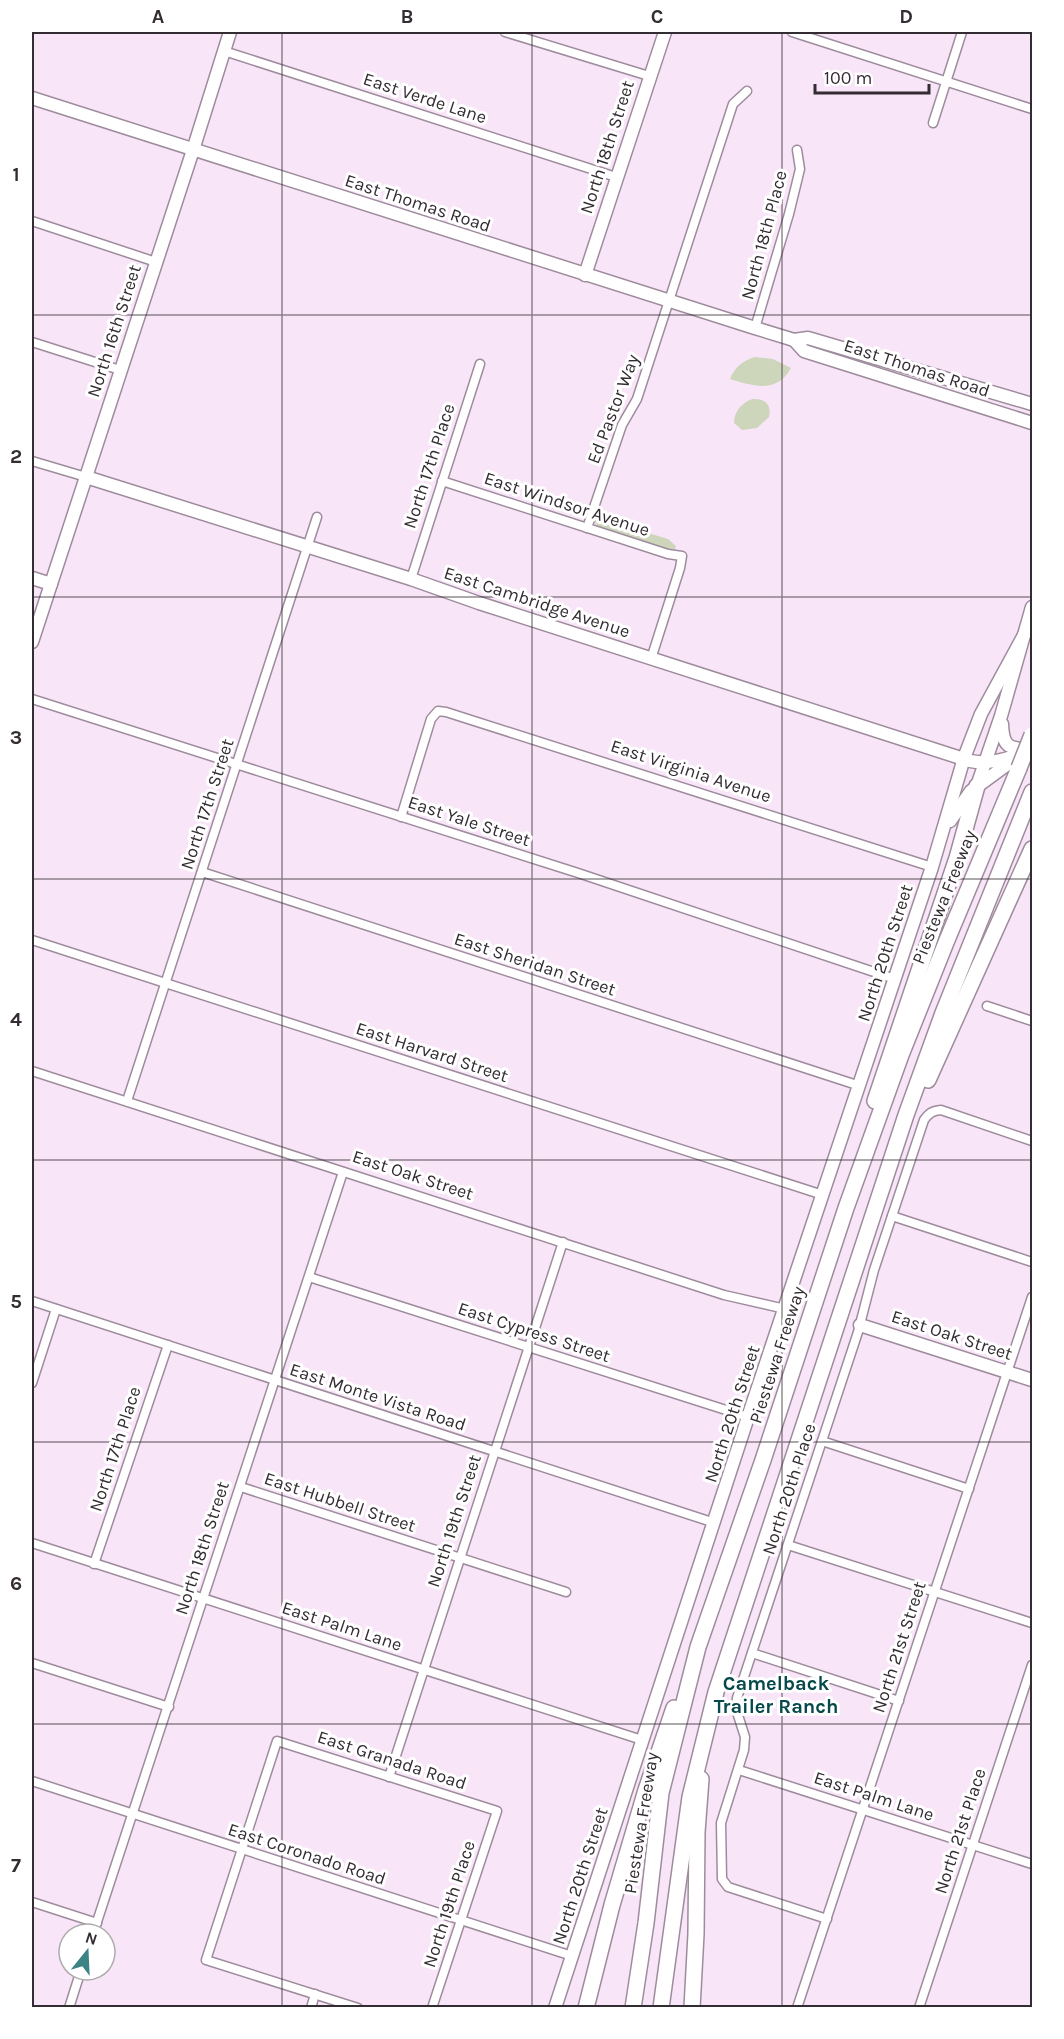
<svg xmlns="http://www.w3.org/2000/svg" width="1064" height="2039" font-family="Karla,sans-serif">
<rect width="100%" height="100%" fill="#f9e5f8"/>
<!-- green -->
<g fill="#cdd6bb">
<path d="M755 357 773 359 791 368C777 394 753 386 730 379 735 366 743 361 755 357Z"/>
<path d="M752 399C764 398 772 404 769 417L757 428 742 430 734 423C734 411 742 403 752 399Z"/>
<polygon points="598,518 668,539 676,546 675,549 671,550 597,526 594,520"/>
</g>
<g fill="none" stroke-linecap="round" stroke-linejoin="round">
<!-- street casing -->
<g stroke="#9e8c9d" stroke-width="11">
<g id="street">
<polyline points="505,32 649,76"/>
<polyline points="792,32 1032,109"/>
<polyline points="224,51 616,177"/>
<polyline points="933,123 962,32"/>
<polyline points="32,221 156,262"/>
<polyline points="755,328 789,214 800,169 797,150"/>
<polyline points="32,342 120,370"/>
<polyline points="32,461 86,477"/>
<polyline points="442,481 668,554 682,556 680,568 651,659"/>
<polyline points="587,528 622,425 637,399 733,104 747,91"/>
<polyline points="411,579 480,364"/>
<polyline points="32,699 578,873 895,979"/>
<polyline points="401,817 431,719 438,711 446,712 932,867"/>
<polyline points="202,872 860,1086"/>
<polyline points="32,940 823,1195"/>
<polyline points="987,1006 1032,1021"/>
<polyline points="32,1071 724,1295 785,1309"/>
<polyline points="127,1101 317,517"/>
<polyline points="892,1216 1032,1262"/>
<polyline points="309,1277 748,1417"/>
<polyline points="32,1301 715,1523"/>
<polyline points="32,1383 56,1309"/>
<polyline points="822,1441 969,1489"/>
<polyline points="241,1487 566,1592"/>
<polyline points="32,1543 642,1740"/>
<polyline points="788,1545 1032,1623"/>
<polyline points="94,1564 168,1345"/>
<polyline points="752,1653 899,1701"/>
<polyline points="32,1663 169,1707"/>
<polyline points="739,1770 1032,1864"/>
<polyline points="389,1777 563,1242"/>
<polyline points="32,1781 572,1956"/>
<polyline points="32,1902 97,1923"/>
<path d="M827 1919 728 1887 722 1879 721 1823 744 1750 745 1737 736 1709 737 1698 858 1332 874 1270 924 1120C929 1113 932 1111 941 1110L1032 1141"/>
<polyline points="93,1934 343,1172"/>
<polyline points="69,2008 81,1970"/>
<polyline points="311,2008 315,1994"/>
<polyline points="358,2008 206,1960 277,1741 497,1811 432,2008"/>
<polyline points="797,2008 1032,1297"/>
<polyline points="919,2008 1032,1665"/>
</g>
</g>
<!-- secondary casing -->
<g stroke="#9e8c9d" stroke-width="15">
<g id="secondary">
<polyline points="32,98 755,328 794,340 808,338 1032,404"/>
<polyline points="585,275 665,32"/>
<polyline points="794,340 804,351 1032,423"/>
<path d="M86 477 411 579 479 603 970 761C991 765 1010 758 1029 751"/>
<polyline points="32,578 51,584"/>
<polyline points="32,642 193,150 230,32"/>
<path d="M1002 724C1003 747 1008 748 1029 750"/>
<polyline points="977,786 1001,716 1032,607"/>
<polyline points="950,821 971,791 1012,761"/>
<polyline points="860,1325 1032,1380"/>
<polyline points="555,2008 748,1417 932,867 964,758 981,714 1024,635"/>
</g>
</g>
<!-- highway casing -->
<g stroke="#9e8c9d" stroke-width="18">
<g id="highway">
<polyline points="928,1080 1032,849"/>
<polyline points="875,1101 957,858 977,786"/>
<polyline points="586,2008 612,1905 646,1790 674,1708"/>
<polyline points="633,2008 646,1923 661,1793 698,1647 763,1460 846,1208 901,1055 947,940 1019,768"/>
<polyline points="661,2008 690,1797 716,1692 906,1115 943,1013 1032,792"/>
<polyline points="692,2008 696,1934 697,1832 701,1779"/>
</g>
</g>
<!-- street -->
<use href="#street" stroke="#fff" stroke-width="8"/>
<!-- secondary -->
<use href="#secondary" stroke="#fff" stroke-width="12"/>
<!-- highway -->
<use href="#highway" stroke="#fff" stroke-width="15"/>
<!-- highway-bridge casing -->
<g stroke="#9e8c9d" stroke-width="18" stroke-linecap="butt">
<polyline id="highway-bridge" points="1019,768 1032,735"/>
</g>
<!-- highway-bridge -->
<use href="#highway-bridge" stroke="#fff" stroke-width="15"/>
</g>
<!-- grid -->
<path fill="none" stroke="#332c32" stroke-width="1.5" stroke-opacity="0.55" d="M282 32V2008M532 32V2008M782 32V2008M32 315H1032M32 597H1032M32 879H1032M32 1160H1032M32 1442H1032M32 1724H1032"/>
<g text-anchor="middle" stroke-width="6" stroke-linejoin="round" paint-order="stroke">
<!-- street labels -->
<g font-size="18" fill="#332c32" stroke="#fff">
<text transform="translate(425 98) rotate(18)" y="6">East Verde Lane</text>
<text transform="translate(607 147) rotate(-72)" y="6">North 18th Street</text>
<text transform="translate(418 203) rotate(18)" y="6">East Thomas Road</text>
<text transform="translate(764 235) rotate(-75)" y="6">North 18th Place</text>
<text transform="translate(114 331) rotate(-72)" y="6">North 16th Street</text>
<text transform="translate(917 368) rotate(18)" y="6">East Thomas Road</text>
<text transform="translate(613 409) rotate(-69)" y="6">Ed Pastor Way</text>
<text transform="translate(429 466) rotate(-72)" y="6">North 17th Place</text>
<text transform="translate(567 504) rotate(18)" y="6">East Windsor Avenue</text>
<text transform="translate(537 602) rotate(18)" y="6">East Cambridge Avenue</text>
<text transform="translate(691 771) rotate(18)" y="6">East Virginia Avenue</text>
<text transform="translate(207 804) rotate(-72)" y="6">North 17th Street</text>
<text transform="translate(469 821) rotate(18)" y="6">East Yale Street</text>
<text transform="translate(944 897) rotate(-68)" y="6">Piestewa Freeway</text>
<text transform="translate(885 953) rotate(-72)" y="6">North 20th Street</text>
<text transform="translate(535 964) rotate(18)" y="6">East Sheridan Street</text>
<text transform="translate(432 1052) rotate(18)" y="6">East Harvard Street</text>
<text transform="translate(413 1175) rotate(18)" y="6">East Oak Street</text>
<text transform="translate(534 1332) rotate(18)" y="6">East Cypress Street</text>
<text transform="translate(952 1335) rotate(18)" y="6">East Oak Street</text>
<text transform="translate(777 1355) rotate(-72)" y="6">Piestewa Freeway</text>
<text transform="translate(378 1397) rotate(18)" y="6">East Monte Vista Road</text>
<text transform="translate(732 1414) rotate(-72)" y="6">North 20th Street</text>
<text transform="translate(115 1449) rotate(-72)" y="6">North 17th Place</text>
<text transform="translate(789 1489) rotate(-72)" y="6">North 20th Place</text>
<text transform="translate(340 1502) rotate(18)" y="6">East Hubbell Street</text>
<text transform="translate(454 1521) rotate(-72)" y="6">North 19th Street</text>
<text transform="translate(202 1548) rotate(-72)" y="6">North 18th Street</text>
<text transform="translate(342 1626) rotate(18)" y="6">East Palm Lane</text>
<text transform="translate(899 1647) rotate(-72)" y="6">North 21st Street</text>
<text transform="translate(392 1760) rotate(18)" y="6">East Granada Road</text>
<text transform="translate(874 1796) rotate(18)" y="6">East Palm Lane</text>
<text transform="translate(641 1823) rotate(-81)" y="6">Piestewa Freeway</text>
<text transform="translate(960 1831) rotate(-72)" y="6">North 21st Place</text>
<text transform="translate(307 1854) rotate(18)" y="6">East Coronado Road</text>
<text transform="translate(580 1876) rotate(-72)" y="6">North 20th Street</text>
<text transform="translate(449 1904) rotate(-72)" y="6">North 19th Place</text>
</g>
<!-- neighbourhood labels -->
<g font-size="20" font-weight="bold" fill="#06494a" stroke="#fff">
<text x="776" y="1690">Camelback<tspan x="776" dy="23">Trailer Ranch</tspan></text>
</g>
</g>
<!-- border -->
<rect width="1064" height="2039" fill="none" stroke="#ffffff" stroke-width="66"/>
<!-- north arrow -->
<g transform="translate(87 1952) rotate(18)"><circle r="28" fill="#ffffff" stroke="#adabad" stroke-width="1.5"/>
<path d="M0-4.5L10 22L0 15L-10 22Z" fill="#3b8385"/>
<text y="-9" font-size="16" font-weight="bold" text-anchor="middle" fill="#332c32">N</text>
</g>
<!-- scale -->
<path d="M815 84v9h114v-9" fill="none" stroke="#332c32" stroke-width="3"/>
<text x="824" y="84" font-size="18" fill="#332c32" stroke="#ffffff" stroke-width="4.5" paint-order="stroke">100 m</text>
<rect x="33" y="33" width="998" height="1973" fill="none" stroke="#332c32" stroke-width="2"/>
<g font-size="20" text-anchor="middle" font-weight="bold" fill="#332c32">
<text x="158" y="23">A</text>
<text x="407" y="23">B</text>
<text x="657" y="23">C</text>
<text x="906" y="23">D</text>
<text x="16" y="181">1</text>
<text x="16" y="463">2</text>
<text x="16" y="744">3</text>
<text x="16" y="1026">4</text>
<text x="16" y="1308">5</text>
<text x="16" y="1590">6</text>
<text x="16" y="1872">7</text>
</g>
</svg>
